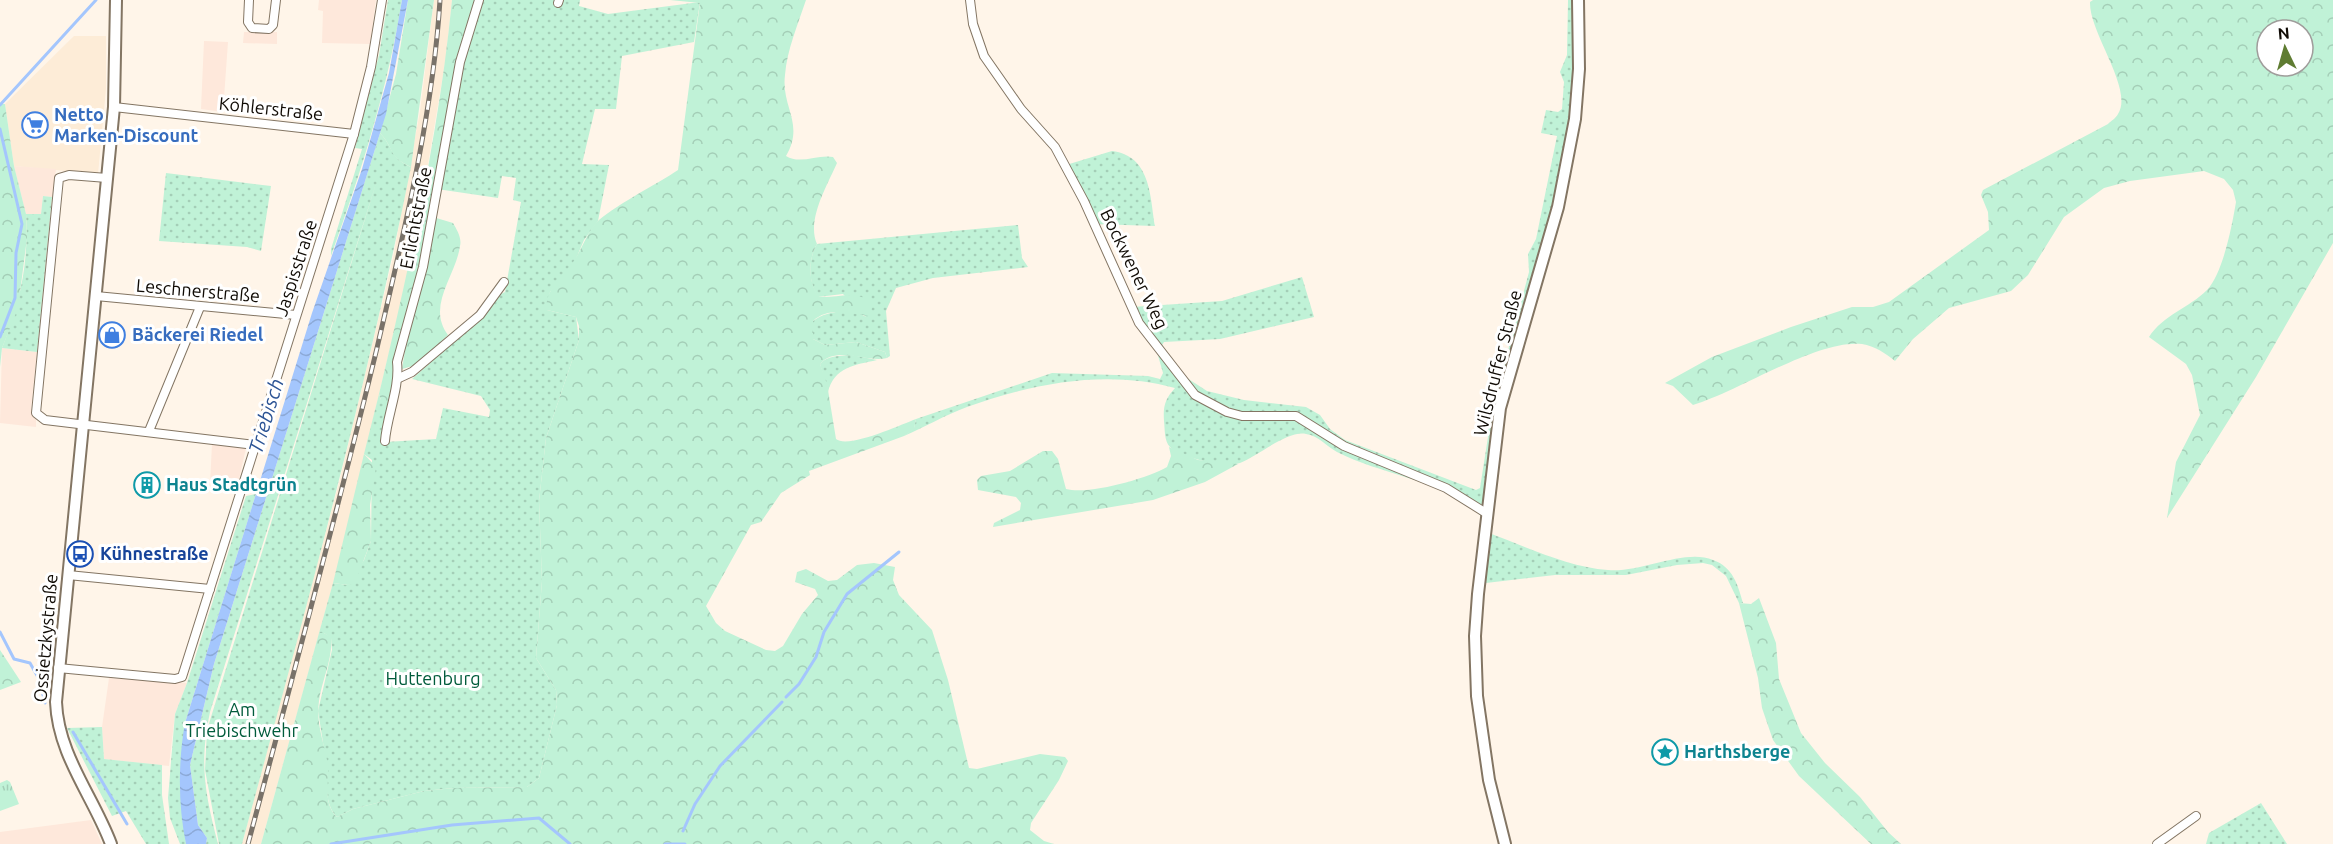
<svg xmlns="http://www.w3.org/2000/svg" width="2333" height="844" font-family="Ubuntu,sans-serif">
<defs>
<pattern id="grass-dots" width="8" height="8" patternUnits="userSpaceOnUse" patternTransform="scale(1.5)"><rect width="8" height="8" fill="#c0f2d7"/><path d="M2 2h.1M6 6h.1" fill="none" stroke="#a4ceb7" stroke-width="1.8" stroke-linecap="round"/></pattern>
<pattern id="forest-crowns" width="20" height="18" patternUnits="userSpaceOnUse" patternTransform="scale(1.5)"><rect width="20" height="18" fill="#c0f2d7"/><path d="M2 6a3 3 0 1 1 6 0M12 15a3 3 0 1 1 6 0" fill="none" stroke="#a4ceb7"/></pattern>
<pattern id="park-tufts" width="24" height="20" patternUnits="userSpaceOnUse" patternTransform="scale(1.5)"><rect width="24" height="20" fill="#c0f2d7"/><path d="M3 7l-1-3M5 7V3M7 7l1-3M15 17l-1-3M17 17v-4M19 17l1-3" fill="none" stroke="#a4ceb7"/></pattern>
<pattern id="water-waves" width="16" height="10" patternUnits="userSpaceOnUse" patternTransform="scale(1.5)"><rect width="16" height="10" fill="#a4c6fd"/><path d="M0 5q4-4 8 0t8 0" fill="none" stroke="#8ca9d7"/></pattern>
</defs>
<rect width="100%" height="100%" fill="#fff5e9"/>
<!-- built -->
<g fill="#fdecd7">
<polygon points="434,0 452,0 446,57 414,248 340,558 261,844 242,844 339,483 393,258 420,111"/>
<polygon points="74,36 106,36 106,89 98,174 14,166 5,104"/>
</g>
<!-- industrial -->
<g fill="#fee8db">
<polygon points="319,0 376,0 370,44 322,43 323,11 318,10"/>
<polygon points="244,32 277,32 277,44 243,43"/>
<polygon points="204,41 228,42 223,112 201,109"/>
<polygon points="14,166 56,169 52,197 43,196 41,214 26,214"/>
<polygon points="2,348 37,352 31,409 36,418 36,427 0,423"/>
<polygon points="212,444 246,448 237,488 210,484"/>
<polygon points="109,678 187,683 175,714 169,766 104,759 102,727"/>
<polygon points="91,820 102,844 0,844 0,832"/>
</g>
<!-- grass -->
<g fill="url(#grass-dots)">
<path d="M388 0H402C388 88 361 172 331 256V249L362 149 355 148 379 55Z"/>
<path d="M479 0H580L579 6 608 14 700 2 694 42 622 56 616 109H595L582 164 609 165 598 221 584 240 575 261 550 292 547 310 576 317 579 340 546 438 539 501 542 581 536 658 556 690 557 705 539 778 527 787 454 788 424 791 353 809 337 817C327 808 325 787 328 774L318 711 332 650 331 638 324 633H319L333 583 348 585 364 560 371 541 372 460 364 454 379 394 381 400H391L385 442 436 439 443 408 489 417 490 410 481 396 412 379 487 313 497 296 505 292 521 202 513 200 516 178 502 176 498 198 437 189 460 62Z"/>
<path d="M1568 0H1578L1579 27 1567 160 1510 370 1486 521C1446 479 1386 477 1337 452 1326 446 1319 436 1306 434 1288 430 1258 456 1240 463 1226 468 1181 458 1170 447 1164 441 1165 429 1164 421 1163 406 1165 399 1175 388 1107 369 1033 383 967 407 945 415 925 427 904 436L914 428 916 419 1052 373 1148 376 1160 379 1163 373 1155 345 1132 307 1222 301 1302 277 1314 317 1220 339 1164 342 1162 345 1187 378 1207 391 1244 400 1306 407 1320 415 1330 429 1345 440 1476 490 1480 488 1488 437 1485 423 1492 410 1529 272 1528 254 1536 239 1557 136 1541 133 1546 110 1558 112 1562 109 1564 82 1560 72 1567 55Z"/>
<path d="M380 133C394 148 389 157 411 167 365 395 303 620 242 844H219L205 770 207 730 378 177 210 712C199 764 205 793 218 844H206L207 838 198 825 190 765 214 664Z"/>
<path d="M1112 151C1151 156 1150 196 1155 226L1094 224 1066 165Z"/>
<polygon points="166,173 271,186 261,251 247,247 159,241"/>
<path d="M43 196 52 197 37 352 2 348C20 303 29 263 26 214H41Z"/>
<path d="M1018 225 1022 258 1028 267 933 278 896 288 886 311 890 356 887 358 885 352 856 342 825 345 813 339V321C825 311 853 307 866 317L843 294 818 297C808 282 808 259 817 244Z"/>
<path d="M852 355 877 360C855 365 834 367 828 392L820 364C827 355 841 356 852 355Z"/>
<polygon points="256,494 185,723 180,782 186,844 180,844 170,818 168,798 175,714 187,683 246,496"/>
<path d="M1489 533C1527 547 1568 567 1608 570 1641 573 1685 548 1713 560 1733 567 1738 585 1743 603H1739L1726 576 1712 565 1703 563 1677 565 1626 575H1555L1486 583Z"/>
<polygon points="102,727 104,759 162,765 162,795 169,844 146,844 126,811 112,816 67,728"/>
<polygon points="2261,803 2287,844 2206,844 2209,833"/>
</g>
<!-- forest -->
<g fill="url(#forest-crowns)" fill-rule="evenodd">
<path d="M408 0H434L411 167C387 156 395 149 380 133L396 74Z"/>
<path d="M452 0H479L460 62 433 217 453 223C457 230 462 238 460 246 456 276 426 306 448 335L416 365 402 369 409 326 391 400 386 402 381 400 379 394C410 264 439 133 452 0Z"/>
<path d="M670 0H806C798 24 787 50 785 75 781 108 805 123 786 156 800 165 818 154 833 157L837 163C828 184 806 220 817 244 808 259 808 283 819 297 837 298 852 291 869 300L872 307 869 316C851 314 829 306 813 321V339L825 345 856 342 885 352 887 358C866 363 837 345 820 364L827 384 836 439C848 449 900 425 916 419L914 429 904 436 809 471 810 475 781 493 761 522 751 525 706 606 716 623 725 631 766 650 775 651 783 646 802 614 818 595 815 589 795 582 797 572 806 569 828 581 837 580 857 565 874 563 895 567 893 580 899 595 932 630 948 680 969 768 977 769 1040 754 1065 757 1068 761 1059 780 1031 823 1030 830 1044 841 1054 844H261L319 633H324L331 637C333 660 322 679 319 701 316 723 323 739 327 760 331 778 321 802 337 817L353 809 424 791 454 788 527 787 539 778 557 705 556 690 536 658 542 581 539 501 546 438 579 340V326L576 317 547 310C544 292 560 279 570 266 581 253 585 236 596 223 610 208 659 183 678 170L700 3Z"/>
<path d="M2093 0H2333V243L2256 377 2167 518 2176 462 2200 415 2192 375 2186 364 2149 337C2163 315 2189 308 2207 290 2223 273 2232 226 2236 202L2233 190 2224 179 2204 171 2130 181 2104 188 2064 217 2028 275 2011 291 1949 308 1913 339 1895 361C1885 353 1875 346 1862 344 1817 339 1738 392 1693 405L1673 386 1665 383 1712 357 1791 327 1852 307H1873L1889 302 1989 230 1988 212 1981 195 1983 190 2108 124C2111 121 2116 118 2118 114 2134 89 2089 33 2090 2ZM2267 30H2303V66H2267Z"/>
<polygon points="0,104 5,104 14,166 26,214 27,238 18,308 2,348 0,367"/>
<path d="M1169 447 1198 460 1238 464 1205 482 1153 500 993 527 994 523 1020 510 1021 503 1016 497 978 490 977 480 981 476 1010 471 1043 451H1052L1058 459 1066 489C1089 495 1146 479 1167 467L1171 456Z"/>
<polygon points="364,454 376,467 370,505 371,541 355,583 348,585 333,583"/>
<polygon points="1759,598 1776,643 1779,679 1801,733 1825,763 1860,797 1888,832 1901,844 1871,844 1799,776 1773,740 1762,708 1758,678 1739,603 1751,604"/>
<polygon points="0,650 21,682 0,690"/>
</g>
<!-- park -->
<polygon fill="url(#park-tufts)" points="7,780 10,782 19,804 0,811 0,783"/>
<!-- water -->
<path fill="url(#water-waves)" d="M402 0H408L386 114 214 664 190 765 198 825 207 838 206 844H186C178 805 178 762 185 723L312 313 362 169 389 73Z"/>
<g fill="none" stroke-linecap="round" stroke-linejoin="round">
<!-- stream -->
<g stroke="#a4c6fd" stroke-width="3">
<polyline points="0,105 96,0"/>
<polyline points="0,129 22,224 16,253 15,298 0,337"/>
<polyline points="0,632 14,659 30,663 39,679 45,703"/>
<polyline points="786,697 799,684 816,657 824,632 847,594 899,552"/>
<polyline points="73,732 127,824"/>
<polyline points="683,831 695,804 720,766 782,702"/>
<polyline points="331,844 452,825 539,818 570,844"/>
<polyline points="665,844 685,844"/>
</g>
<!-- street casing -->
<g stroke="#837563" stroke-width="10">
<g id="street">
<polyline points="249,0 248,22 252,28 269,29 273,25 276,0"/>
<polyline points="970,0 973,24 984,56 1021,109 1055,147 1084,201 1139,323 1195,395 1227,412 1242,416 1296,416 1344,446 1446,488 1486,513"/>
<polyline points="558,3 559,0"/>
<polyline points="114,107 354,134"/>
<polyline points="107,178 69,175 59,178 36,413 45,420 255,445"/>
<polyline points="96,296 296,315"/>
<polyline points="399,378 412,372 480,315 504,282"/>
<polyline points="149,431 200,307"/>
<path d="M385 441C387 415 400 388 397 362L423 267 460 62 479 0"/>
<polyline points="68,575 210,589"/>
<polyline points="58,668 175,679 182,677 354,134 371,67 382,0"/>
<polyline points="2157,844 2196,816"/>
</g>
</g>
<!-- secondary casing -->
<g stroke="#837563" stroke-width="14">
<g id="secondary">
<path d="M111 844C93 796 58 755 56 702L114 107 116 0"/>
<polyline points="1505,844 1489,780 1477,696 1475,636 1478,594 1500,408 1558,207 1575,119 1579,69 1578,0"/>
</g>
</g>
<!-- street -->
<use href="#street" stroke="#fff" stroke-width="8"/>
<!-- secondary -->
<use href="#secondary" stroke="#fff" stroke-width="10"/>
<!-- rail casing -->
<g stroke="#797269" stroke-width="5">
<path id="rail" d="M248 844C292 679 337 514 377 348 403 236 433 114 440 0"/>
</g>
<!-- rail -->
<use href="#rail" stroke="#fff" stroke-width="3" stroke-dasharray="9" stroke-linecap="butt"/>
</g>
<!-- icons -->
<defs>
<g id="supermarket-ring" transform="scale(1.35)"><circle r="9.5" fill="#fff" stroke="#3f7fe0" stroke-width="1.5"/><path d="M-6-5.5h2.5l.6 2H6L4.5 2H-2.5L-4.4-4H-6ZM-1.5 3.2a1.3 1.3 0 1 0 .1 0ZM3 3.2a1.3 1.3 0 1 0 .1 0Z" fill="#3f7fe0"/></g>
<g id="shop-ring" transform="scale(1.35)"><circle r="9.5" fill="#fff" stroke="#3f7fe0" stroke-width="1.5"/><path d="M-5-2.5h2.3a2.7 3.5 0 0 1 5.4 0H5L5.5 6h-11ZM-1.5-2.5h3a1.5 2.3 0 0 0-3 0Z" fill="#3f7fe0"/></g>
<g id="building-ring" transform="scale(1.35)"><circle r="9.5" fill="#fff" stroke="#0f9aa8" stroke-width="1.5"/><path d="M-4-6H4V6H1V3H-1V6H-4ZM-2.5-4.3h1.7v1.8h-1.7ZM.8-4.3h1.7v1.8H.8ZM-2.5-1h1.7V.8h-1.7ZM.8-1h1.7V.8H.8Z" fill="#0f9aa8"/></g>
<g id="bus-ring" transform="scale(1.35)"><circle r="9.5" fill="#fff" stroke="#1a4fb4" stroke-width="1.5"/><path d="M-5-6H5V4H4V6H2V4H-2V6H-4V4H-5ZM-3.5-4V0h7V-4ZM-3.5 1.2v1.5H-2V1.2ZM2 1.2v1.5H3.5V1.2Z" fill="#1a4fb4"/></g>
<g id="sight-ring" transform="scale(1.35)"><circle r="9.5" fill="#fff" stroke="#0f9aa8" stroke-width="1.5"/><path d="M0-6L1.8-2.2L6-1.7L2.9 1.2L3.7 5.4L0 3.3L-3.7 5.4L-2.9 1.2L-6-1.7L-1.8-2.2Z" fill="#0f9aa8"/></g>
</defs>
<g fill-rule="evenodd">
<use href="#supermarket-ring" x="35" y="125"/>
<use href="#shop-ring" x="112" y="335"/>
<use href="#building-ring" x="147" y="485"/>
<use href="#bus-ring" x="80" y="554"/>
<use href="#sight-ring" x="1665" y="752"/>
</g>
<g text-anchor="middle" stroke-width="6" stroke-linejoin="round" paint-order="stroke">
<!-- street labels -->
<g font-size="18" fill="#100b05" stroke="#fff">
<text transform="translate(271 109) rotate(6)" y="6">Köhlerstraße</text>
<text transform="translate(416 218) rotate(-79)" y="6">Erlichtstraße</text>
<text transform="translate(296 268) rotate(-72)" y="6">Jaspisstraße</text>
<text transform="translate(1134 269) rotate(64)" y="6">Bockwener Weg</text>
<text transform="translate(198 291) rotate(5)" y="6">Leschnerstraße</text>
<text transform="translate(1498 363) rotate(-76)" y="6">Wilsdruffer Straße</text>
<text transform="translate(46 638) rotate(-85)" y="6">Ossietzkystraße</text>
</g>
<!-- shop labels -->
<g font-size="18" font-weight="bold" fill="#366cbe" stroke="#fff" text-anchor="start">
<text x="54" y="121">Netto<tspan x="54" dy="21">Marken-Discount</tspan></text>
<text x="132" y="341">Bäckerei Riedel</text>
</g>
<!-- culture labels -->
<g font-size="18" font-weight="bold" fill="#0d838f" stroke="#fff" text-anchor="start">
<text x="166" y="491">Haus Stadtgrün</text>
<text x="1684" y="758">Harthsberge</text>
</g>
<!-- transit labels -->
<g font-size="18" font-weight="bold" fill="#164399" stroke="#fff" text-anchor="start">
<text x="100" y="560">Kühnestraße</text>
</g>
<!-- park labels -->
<g font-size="18" fill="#005b3b" stroke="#fff">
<text x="433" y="685">Huttenburg</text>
<text x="242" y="716">Am<tspan x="242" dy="21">Triebischwehr</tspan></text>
</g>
<!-- water labels -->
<g font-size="20" font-style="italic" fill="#2c5495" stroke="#fff">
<text transform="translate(266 416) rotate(-73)" y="7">Triebisch</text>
</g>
</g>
<!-- north arrow -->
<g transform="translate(2285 48) rotate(355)"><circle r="28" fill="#ffffff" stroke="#9f9d9b" stroke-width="1.5"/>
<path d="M0-4.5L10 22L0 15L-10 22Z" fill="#5f7c32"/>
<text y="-9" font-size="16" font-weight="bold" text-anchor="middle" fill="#100b05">N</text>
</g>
</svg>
